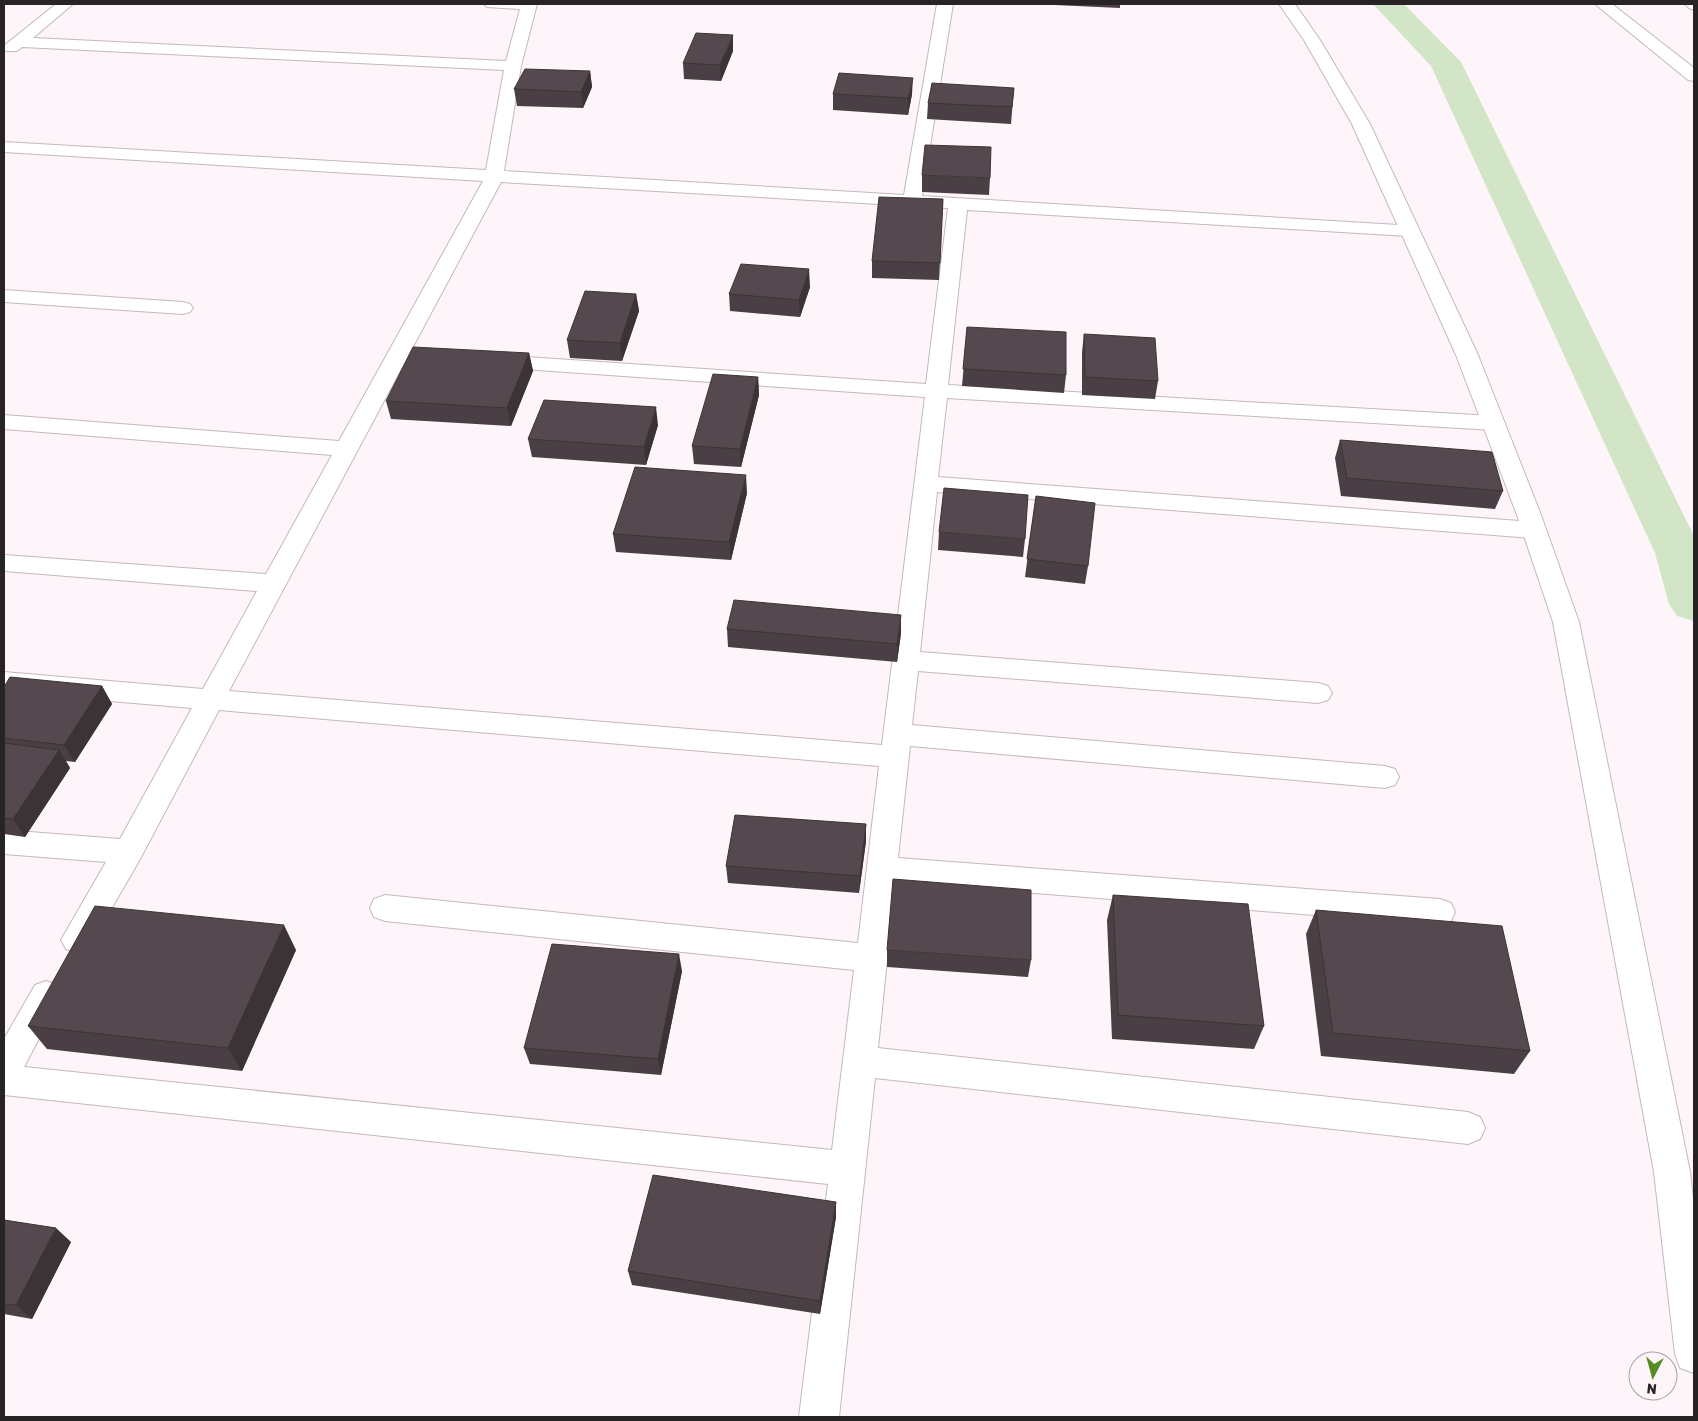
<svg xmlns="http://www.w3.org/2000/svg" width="1698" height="1421" font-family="Rubik,sans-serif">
<rect width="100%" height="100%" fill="#fdf5f9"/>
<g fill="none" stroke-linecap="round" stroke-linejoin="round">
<!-- canal -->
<polygon fill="#d3e5c7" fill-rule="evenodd" points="1373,4 1404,4 1461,62 1694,536 1694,621 1677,616 1669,604 1655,553 1431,66"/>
<!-- minor casing -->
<g stroke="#c5b7be" stroke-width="2">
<g id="minor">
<path d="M56 4H73L33 38 506 61 520 9 487 7 484 4H537L521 66 504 171 904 195 937 4H953L922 196 1415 226 1418 230 1415 234 1408 236 967 210 948 385 1494 416 1502 418 1505 423 1502 428 1494 430 947 398 938 477 1534 522 1543 524 1546 530 1543 536 1534 538 937 492 920 652 1318 683 1328 686 1332 693 1328 700 1318 703 918 671 912 725 1385 766 1395 769 1399 777 1395 785 1385 788 910 746 898 858 1440 899 1451 903 1455 912 1451 921 1440 925 895 882 878 1048 1468 1112 1480 1117 1485 1128 1480 1139 1468 1144 875 1078 839 1417H799L828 1184 4 1095V1039L35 985 46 981 57 985 62 995 24 1067 832 1150 854 970 385 921 374 917 370 908 374 899 385 895 858 943 879 766 219 710 139 861 88 949 77 953 66 949 61 940 106 862 4 854V830L120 839 192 708 4 692V672L203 689 257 591 4 571V555L266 574 332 455 4 429V415L339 441 483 181 4 152V142L486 170 504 70 22 47 17 51H5L4 47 5 45ZM501 182 948 208 926 384 495 355 487 356 484 361 487 366 495 367 925 397 882 745 229 691Z"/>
<polygon points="4,290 183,302 190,304 193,308 190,312 183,314 4,302"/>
</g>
</g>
<!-- tertiary casing -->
<g stroke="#c5b7be" stroke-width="2">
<polygon id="tertiary" points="1279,4 1295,4 1320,40 1370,124 1478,355 1541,515 1579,622 1690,1172 1694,1207 1694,1373 1680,1368 1675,1354 1654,1172 1553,622 1517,515 1456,355 1352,124 1304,40"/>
</g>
<!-- secondary casing -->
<g stroke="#c5b7be" stroke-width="2">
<polygon id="secondary" points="1595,4 1612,4 1694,68 1694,81 1688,80"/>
</g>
<!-- trunk casing -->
<g stroke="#c5b7be" stroke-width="2">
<polygon id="trunk" points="1685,4 1694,4 1694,10 1689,8"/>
</g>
<!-- minor -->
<use href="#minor" fill="#fff" fill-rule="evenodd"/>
<!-- tertiary -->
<use href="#tertiary" fill="#fff" fill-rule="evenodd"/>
<!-- secondary -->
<use href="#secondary" fill="#fff" fill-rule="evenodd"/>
<!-- trunk -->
<use href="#trunk" fill="#fff" fill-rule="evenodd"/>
</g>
<!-- wall -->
<g fill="#493f44">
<polygon points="1033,4 1120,4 1120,8"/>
<polygon points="733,51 721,81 684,79 683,63"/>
<polygon points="590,71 592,87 583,108 517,106 514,89"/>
<polygon points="1014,88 1011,124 927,119 928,103"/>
<polygon points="833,94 912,94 908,115 833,110"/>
<polygon points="922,175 990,178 989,195 922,192"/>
<polygon points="943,199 939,280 872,278 872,261"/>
<polygon points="810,287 800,317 730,311 729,294"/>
<polygon points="636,294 639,311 622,361 570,358 567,340"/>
<polygon points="967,327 1066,375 1064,393 962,386"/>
<polygon points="1084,334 1158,381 1155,399 1082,395 1082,352"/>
<polygon points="529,353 533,371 511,426 391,419 386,401"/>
<polygon points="758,377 759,395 741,467 694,464 692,446"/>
<polygon points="658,425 646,465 532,457 528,439"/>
<polygon points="1340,440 1503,491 1495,509 1341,496 1335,458"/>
<polygon points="747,493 731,560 616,552 613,534"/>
<polygon points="1036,496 1088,566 1085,584 1025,577"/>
<polygon points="939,532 1025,539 1023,557 938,550"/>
<polygon points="727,629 901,633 897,662 728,647"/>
<polygon points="102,686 112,704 75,762 66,761 70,768 25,837 4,834 4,687"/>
<polygon points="866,824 866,841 859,893 728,883 726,866"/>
<polygon points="1113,895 1264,1026 1254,1049 1112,1039 1107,920"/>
<polygon points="1316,910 1530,1051 1514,1074 1321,1056 1306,934"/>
<polygon points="296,950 242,1071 47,1049 28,1026"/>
<polygon points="887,950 1031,960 1028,977 887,967"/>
<polygon points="682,971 661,1075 530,1064 524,1048"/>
<polygon points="836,1202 836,1217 820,1314 632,1285 628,1271"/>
<polygon points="4,1220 71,1242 32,1319 4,1314"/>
</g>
<!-- shaded-wall -->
<g fill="#3c3337">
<polygon points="733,35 733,51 721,81 720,65"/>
<polygon points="590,71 592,87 583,108 581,92"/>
<polygon points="913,78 912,94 908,115 908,98"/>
<polygon points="809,269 810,287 800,317 799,300"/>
<polygon points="636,294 639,311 622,361 620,343"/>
<polygon points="529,353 533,371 511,426 507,408"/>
<polygon points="758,377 759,395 741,467 740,449"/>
<polygon points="656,407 658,425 646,465 644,447"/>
<polygon points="746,475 747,493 731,560 729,542"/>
<polygon points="901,615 901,633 897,662 897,644"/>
<polygon points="102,686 112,704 75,762 64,745"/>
<polygon points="59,750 70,768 25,837 13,819"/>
<polygon points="866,824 866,841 859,893 860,876"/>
<polygon points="284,925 296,950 242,1071 228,1048"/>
<polygon points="679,954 682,971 661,1075 658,1059"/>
<polygon points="836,1202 836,1217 820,1314 820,1301"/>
<polygon points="56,1228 71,1242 32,1319 16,1305"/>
</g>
<!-- building -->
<g fill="#55494f" stroke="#3c3337">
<polygon points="696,33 733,35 720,65 683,63"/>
<polygon points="525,69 590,71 581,92 514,89"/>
<polygon points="839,73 913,78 908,98 833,94"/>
<polygon points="932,83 1014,88 1012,107 928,103"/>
<polygon points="925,145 991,147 990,178 922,175"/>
<polygon points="879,197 943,199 940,263 872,261"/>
<polygon points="741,264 809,269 799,300 729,294"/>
<polygon points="585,291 636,294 620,343 567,340"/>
<polygon points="967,327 1066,332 1066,375 963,369"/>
<polygon points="1084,334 1155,338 1158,381 1085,377"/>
<polygon points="413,347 529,353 507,408 386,401"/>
<polygon points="713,374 758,377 740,449 692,446"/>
<polygon points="544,400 656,407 644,447 528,439"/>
<polygon points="1340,440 1492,452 1503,491 1347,478"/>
<polygon points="635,467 746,475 729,542 613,534"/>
<polygon points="944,488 1028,495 1025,539 939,532"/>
<polygon points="1036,496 1095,503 1088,566 1027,559"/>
<polygon points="734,600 901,615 897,644 727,629"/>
<polygon points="10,677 102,686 64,745 4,738 4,687"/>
<polygon points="4,743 59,750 13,819 4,818"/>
<polygon points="735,815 866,824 860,876 726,866"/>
<polygon points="893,879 1031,890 1031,960 887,950"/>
<polygon points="1113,895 1248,904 1264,1026 1118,1015"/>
<polygon points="95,906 284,925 228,1048 28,1026"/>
<polygon points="1316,910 1502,926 1530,1051 1333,1033"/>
<polygon points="552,944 679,954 658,1059 524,1048"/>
<polygon points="653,1175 836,1202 820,1301 628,1271"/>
<polygon points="4,1220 56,1228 16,1305 4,1304"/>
</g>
<!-- border -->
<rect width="1698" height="1421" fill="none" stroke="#282325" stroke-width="10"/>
<!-- north arrow -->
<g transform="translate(1653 1376) rotate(186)"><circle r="24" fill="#fdf5f9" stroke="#a8a1a4"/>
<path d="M0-4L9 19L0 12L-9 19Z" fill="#568b24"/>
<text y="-8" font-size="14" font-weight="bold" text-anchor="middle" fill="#282325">N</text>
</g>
</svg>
